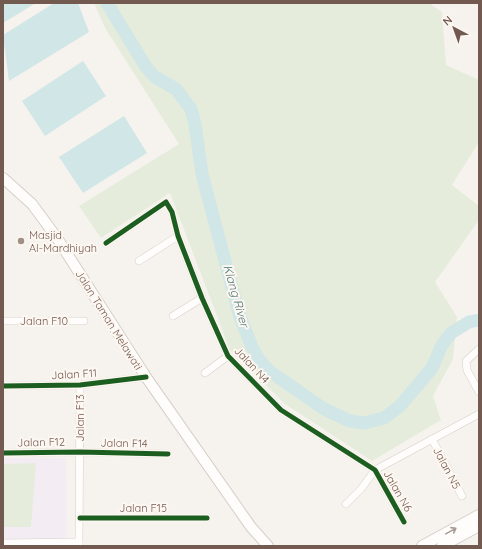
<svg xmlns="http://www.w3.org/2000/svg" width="482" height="549" font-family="Quicksand,sans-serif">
<rect width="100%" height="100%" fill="#f6f3ee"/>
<!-- education -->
<polygon fill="#f3edf3" points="3,458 66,458 67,546 3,546"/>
<!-- green -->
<g fill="#e6ecdb">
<polygon points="94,3 429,3 442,12 446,65 479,80 479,142 452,185 479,206 479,220 435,282 457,317 453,359 433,396 441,420 372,461 285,404 230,350 170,193 101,238 79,206 179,144 105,28"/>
<polygon points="36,463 31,527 3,527 3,464"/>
</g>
<!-- water -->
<g fill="#d1e6e6">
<polygon points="3,3 36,3 3,23"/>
<polygon points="54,3 78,3 89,32 9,81 3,35"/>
<polygon points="83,61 106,96 45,136 22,101"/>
<polygon points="124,116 147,153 83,193 59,157"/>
</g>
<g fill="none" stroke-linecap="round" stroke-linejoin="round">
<!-- river -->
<polyline stroke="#d1e6e6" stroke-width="13" points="107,3 146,67 155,77 176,89 191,109 195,124 202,174 239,314 252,347 258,358 268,370 324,409 350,421 364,423 384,418 400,406 432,368 442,345 451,333 469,322 479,320"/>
<!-- street casing -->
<g stroke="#d4cfc9" stroke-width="8">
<g id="street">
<polyline points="106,243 166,202 172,212 178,236 202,298 228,356 281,410 375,470 404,522"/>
<polyline points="139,261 178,236"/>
<polyline points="173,316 202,298"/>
<polyline points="3,321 84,321"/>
<polyline points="479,349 466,361 467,370 479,392"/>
<polyline points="205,373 228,356"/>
<polyline points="3,386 80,385 146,377"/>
<polyline points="432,439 462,496"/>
<polyline points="3,453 80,452 168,454"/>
<polyline points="346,504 361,489 375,470 479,414"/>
<polyline points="80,518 207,518"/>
<polyline points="3,543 79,542"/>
<polyline points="79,546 80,385"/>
</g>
</g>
<!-- secondary casing -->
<g stroke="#d4cfc9" stroke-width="12">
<g id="secondary">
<polyline points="3,178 32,204 57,238 146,377 251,527 268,546"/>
<polyline points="422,546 479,515"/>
<polyline points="442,546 479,526"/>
</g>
</g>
<!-- street -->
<use href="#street" stroke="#fefdfc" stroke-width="7"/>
<!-- secondary -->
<use href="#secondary" stroke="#fefdfc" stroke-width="10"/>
<!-- cycleway casing -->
<g stroke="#fdf7f1" stroke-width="8">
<g id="cycleway">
<polyline points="106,243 166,202 172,212 178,236 202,298 228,356 281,410 375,470 404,522"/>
<polyline points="3,386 80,385 146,377"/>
<polyline points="3,453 80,452 168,454"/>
<polyline points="80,518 207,518"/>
</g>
</g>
<!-- cycleway -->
<use href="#cycleway" stroke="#1b5e20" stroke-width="5"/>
</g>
<!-- one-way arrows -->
<defs><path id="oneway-shaft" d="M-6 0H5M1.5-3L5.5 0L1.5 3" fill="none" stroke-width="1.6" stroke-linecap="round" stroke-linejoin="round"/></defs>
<use stroke="#ab9b95" href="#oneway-shaft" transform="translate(451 531) rotate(-29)"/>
<!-- markers -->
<circle fill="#a19088" stroke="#fdf7f1" stroke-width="1.5" cx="21" cy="241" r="4"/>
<g text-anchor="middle" stroke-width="4" stroke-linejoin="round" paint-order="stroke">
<!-- poi labels -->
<g font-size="11" fill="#735a51" stroke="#fdf7f1" text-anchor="start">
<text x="29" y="239">Masjid<tspan x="29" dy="13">Al-Mardhiyah</tspan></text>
</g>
<!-- street labels -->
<g font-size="11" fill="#735a51" stroke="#fdf7f1">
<text transform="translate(109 320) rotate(58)" y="4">Jalan Taman Melawati</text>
<text x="44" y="325">Jalan F10</text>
<text transform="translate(252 365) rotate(47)" y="4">Jalan N4</text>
<text transform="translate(74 374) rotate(-3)" y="4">Jalan F11</text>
<text transform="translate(80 418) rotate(-90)" y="4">Jalan F13</text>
<text transform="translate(41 442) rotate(-1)" y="4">Jalan F12</text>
<text transform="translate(124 443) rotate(1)" y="4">Jalan F14</text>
<text transform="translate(447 468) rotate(62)" y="4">Jalan N5</text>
<text transform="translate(398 491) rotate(60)" y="4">Jalan N6</text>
<text x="143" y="512">Jalan F15</text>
</g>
<!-- water labels -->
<g font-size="12" font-style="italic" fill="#4a797c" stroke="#fdf7f1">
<text transform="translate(236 296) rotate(74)" y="4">Klang River</text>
</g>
</g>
<!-- border -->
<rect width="482" height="549" fill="none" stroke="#735a51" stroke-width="8"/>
<!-- north arrow -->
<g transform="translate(454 28) rotate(319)" stroke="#fdf7f1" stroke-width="3" paint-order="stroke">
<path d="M0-3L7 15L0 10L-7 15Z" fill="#735a51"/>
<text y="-6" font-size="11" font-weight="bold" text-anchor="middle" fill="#735a51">N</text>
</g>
</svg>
